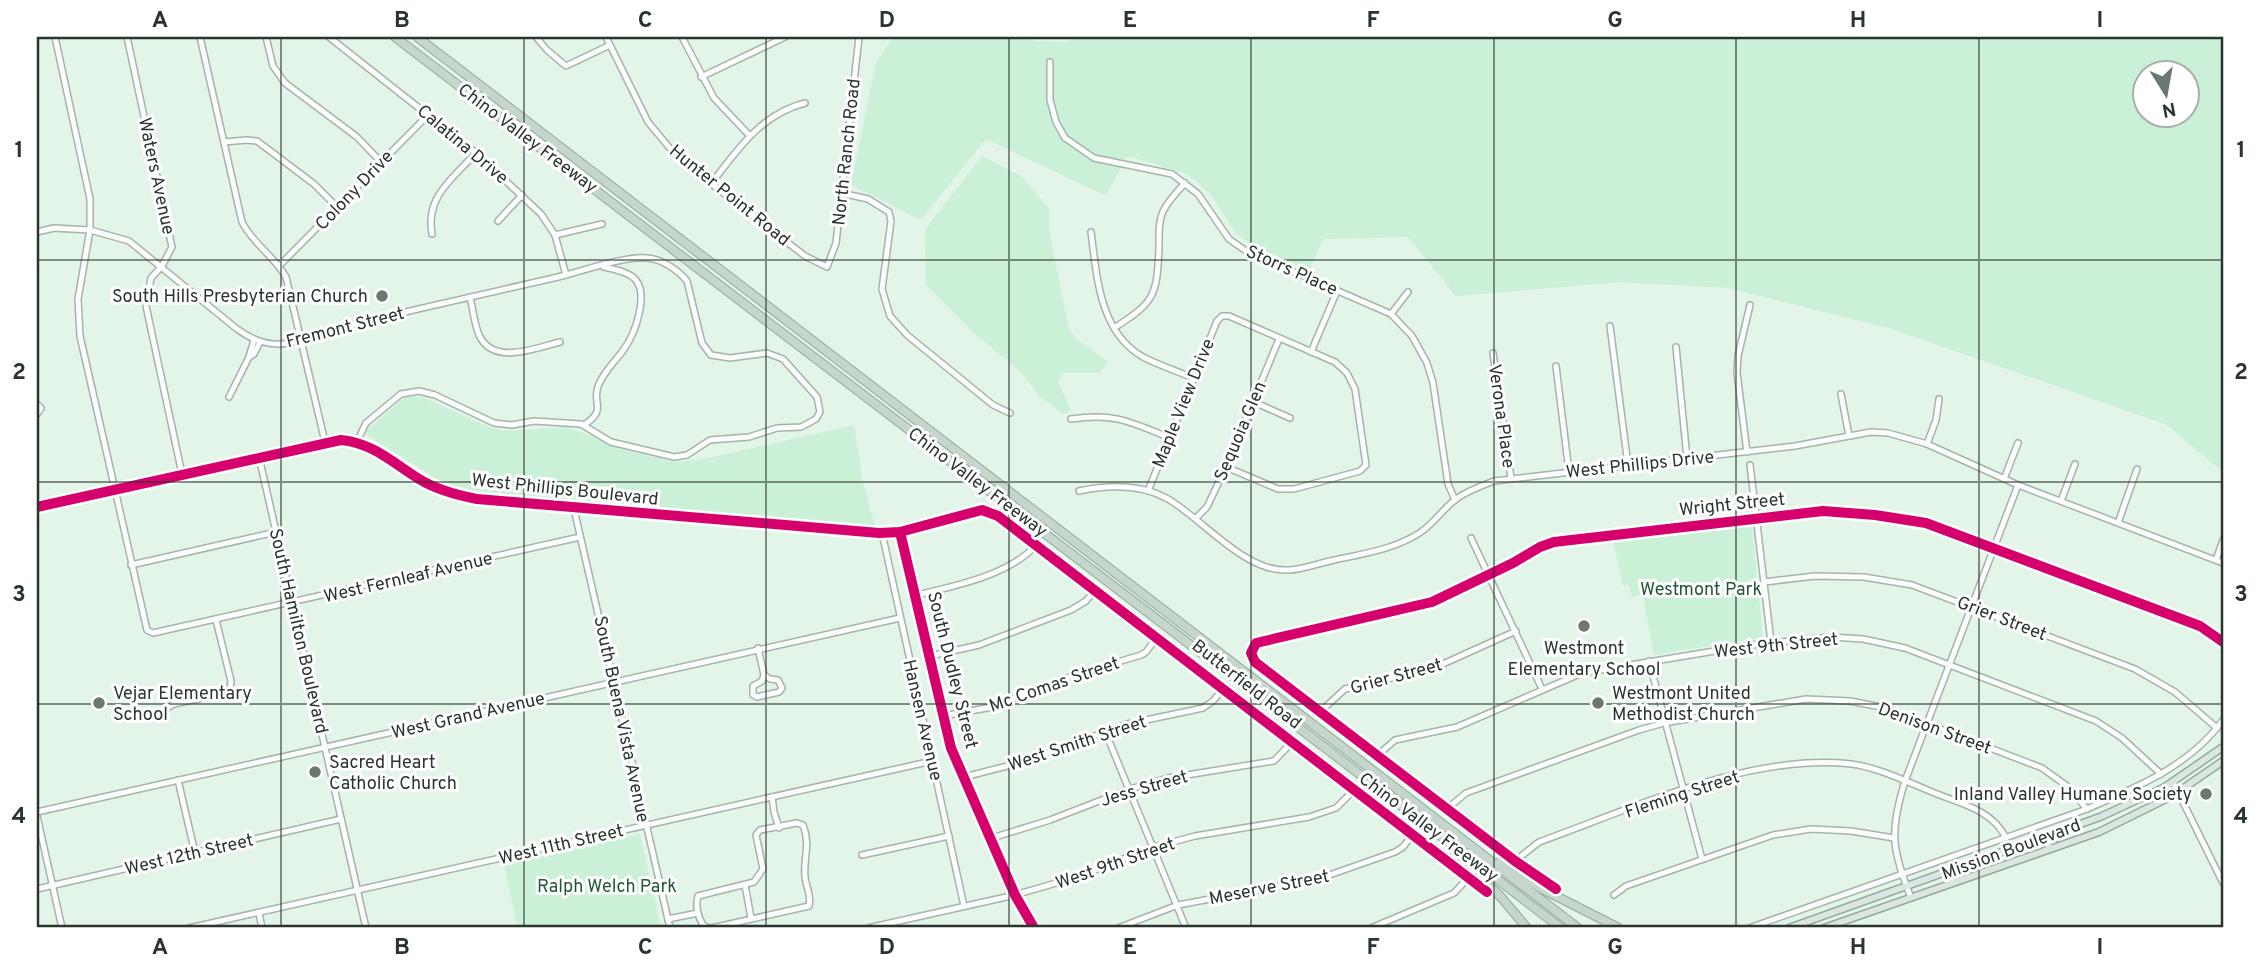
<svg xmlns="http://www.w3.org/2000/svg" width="2260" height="965" font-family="Overpass,sans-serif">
<rect width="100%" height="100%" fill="#e3f4e9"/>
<!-- green -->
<g fill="#caf0d7" fill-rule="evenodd">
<path d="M893 37H1032L1034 41 1067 42 1078 37H2223V472L2165 424 1889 328 1728 288 1620 282 1456 296 1408 237 1323 239 1309 271 1254 246 1235 232 1212 196 1187 174 1127 156 1106 196 986 139 921 220 851 185 876 63ZM2144 74H2186V116H2144Z"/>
<polygon points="982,156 1021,176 1049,208 1049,231 1068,326 1076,339 1108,362 1099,373 1063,373 1058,382 1071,410 1064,414 1040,397 1022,373 974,333 926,285 925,230"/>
<polygon points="414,396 427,399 491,428 508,431 565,427 593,436 619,449 675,462 705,459 854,425 863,482 875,526 470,491 439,480 368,436 367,430 404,398"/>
<polygon points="1748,525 1752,528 1763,637 1654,655 1643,595 1632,597 1629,585 1623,586 1613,541"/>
<polygon points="640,834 661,928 518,928 504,865"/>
</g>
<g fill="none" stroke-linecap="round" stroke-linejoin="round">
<!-- minor casing -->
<g stroke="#a6b3aa" stroke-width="8">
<g id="minor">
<polyline points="55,37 90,199 90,230 78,299 80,336 147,630 153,633 580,537"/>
<polyline points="127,37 172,247 162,266 151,278 146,306 182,474"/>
<path d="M200 37 242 222C253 244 274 256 286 277L325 442"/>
<polyline points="266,37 273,66 285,83 357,137 381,162"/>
<polyline points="329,37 476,153 541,214 555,235 566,275"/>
<polyline points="536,37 547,50 566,66 610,45"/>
<polyline points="606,37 648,122 678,158 805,256 827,267 836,243 859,37"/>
<polyline points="682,37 714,98 749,135"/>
<polyline points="1050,62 1050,100 1056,122 1065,138 1094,158 1172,174 1198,194 1229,239 1246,251 1391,314 1412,336 1427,363 1433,383 1448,484 1455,500"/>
<polyline points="701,77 785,37"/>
<polyline points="224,142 247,140 257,141 314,184 337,207"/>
<path d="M711 184C737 150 761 114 805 103"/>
<polyline points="841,193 868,199 889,212 891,221 882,289 890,316 907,335 993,405 1010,413"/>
<polyline points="498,221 522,195"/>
<path d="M37 232 54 228 90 230 129 241 237 329C259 345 284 350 308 335 391 315 475 296 558 277 583 271 623 256 647 258 662 259 678 270 687 281L702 343 711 355 730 358 767 353 783 359 817 397 820 412 816 419 801 427 777 428 749 437 710 440 687 455 674 457 611 442 581 424 534 421 512 425 494 423 435 395 419 391 401 394 366 423 357 442"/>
<path d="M1091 232C1097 276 1099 332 1143 357 1158 365 1177 371 1193 378"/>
<path d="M432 234C425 197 453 178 476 153"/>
<polyline points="555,235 602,224"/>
<polyline points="279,266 429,114"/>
<path d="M470 297C473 309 474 323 479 335 493 366 535 348 560 342"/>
<polyline points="1391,314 1408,292"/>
<polyline points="1610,326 1628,465"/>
<path d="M1114 328C1155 302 1157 296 1159 247 1159 236 1158 225 1162 214 1166 203 1177 192 1185 183"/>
<polyline points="1676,347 1687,458"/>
<polyline points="1311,352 1337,291"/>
<polyline points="1493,353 1511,478"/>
<polyline points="249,357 254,354 260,342"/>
<polyline points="1556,366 1569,472"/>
<polyline points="1841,394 1849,436"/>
<polyline points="229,397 249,357 254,340"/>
<polyline points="1254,402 1290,418"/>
<polyline points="37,404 41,408 37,414"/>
<path d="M1071 419C1115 413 1128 421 1168 437"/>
<path d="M584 425C609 408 590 404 599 384 605 370 616 361 624 349 635 334 650 293 634 278 626 271 613 269 604 267"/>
<polyline points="1927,444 1936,420 1939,399"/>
<polyline points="1747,452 1737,373 1738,356 1750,305"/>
<polyline points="259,457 366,928"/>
<polyline points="1750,465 1771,642"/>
<polyline points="2004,479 2018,443"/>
<path d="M1079 491C1108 485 1141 484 1168 499 1204 520 1245 573 1289 570 1303 569 1317 564 1330 561 1361 554 1394 550 1421 532 1434 523 1443 509 1456 499 1467 491 1481 486 1494 481L1795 446 1871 432 1888 433 1927 444 2018 485 2223 563"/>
<polyline points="1148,491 1217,321 1222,316 1229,316 1335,362 1347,373 1355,389 1366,465 1360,471 1294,489 1278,489 1226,467"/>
<polyline points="2061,501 2075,464"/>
<path d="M37 507 341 440C373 443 393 463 419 479 437 490 456 495 477 499L879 533 900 532 982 510 998 516 1487 892"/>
<polyline points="574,509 670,928"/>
<polyline points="1196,518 1207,507 1226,467 1279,339"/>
<polyline points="2118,523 2137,469"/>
<polyline points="900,532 951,748 1015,895 1034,928"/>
<polyline points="882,533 964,906"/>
<polyline points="1471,538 1542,689"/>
<polyline points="2216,560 2223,540"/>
<polyline points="131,565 276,532"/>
<polyline points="1764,582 1815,576 1864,577 1912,585 2135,669 2175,692 2217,728"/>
<path d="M917 595C955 586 1010 575 1036 545"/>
<polyline points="758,648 764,675 762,681 753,686 753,695 757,697 779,692 782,688 778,680 770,679 764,675"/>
<polyline points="930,656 979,645 1071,610 1086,601 1095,590"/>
<polyline points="1649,661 1702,859"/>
<polyline points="167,708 174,704 224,693 230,688 231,681 216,620"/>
<polyline points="1320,712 1345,689 1434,668 1516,631"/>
<polyline points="943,716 992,707 1078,674 1141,655 1146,652 1157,637"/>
<polyline points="1105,731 1186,928"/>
<polyline points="1378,755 1395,740 1457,727 1582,673 1751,645 1831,637 1863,639 1905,648 2096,721 2122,738 2161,774"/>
<polyline points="964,777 1023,762 1127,724 1203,708 1213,701 1224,688"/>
<polyline points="178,780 195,853"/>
<polyline points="2173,782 2223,883"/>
<polyline points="772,797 774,812 779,828"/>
<polyline points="1448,808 1466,793 1639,730 1664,723 1806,699 1850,701 1886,708 2042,768 2067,786 2087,809"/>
<polyline points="37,812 900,618"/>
<polyline points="37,816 62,928"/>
<path d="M797 823 803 825C811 845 803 859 805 877 806 887 812 896 809 906L712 928 705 927C698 919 695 906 698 896L754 882 763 869 756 835 760 830Z"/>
<polyline points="992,838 1050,820 1130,789 1168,778 1274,761 1293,741"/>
<polyline points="862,855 949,836"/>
<path d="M1515 861 1539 842C1634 808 1750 753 1851 764 1878 767 1912 784 1937 794 1963 804 1993 811 2006 838"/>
<polyline points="745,885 751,918"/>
<polyline points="37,889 341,819"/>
<polyline points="1556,889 1515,861 1255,662 1251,653 1256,643 1432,602 1513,563 1540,547 1554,542 1823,511 1875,515 1926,523 2200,626 2223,642"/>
<polyline points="1614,895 1626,886 1773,835 1811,829 1851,831 1894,838"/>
<path d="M1911 898C1892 848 1889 833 1905 781L2018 485"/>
<polyline points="259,913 262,928"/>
<polyline points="668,919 698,913"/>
<polyline points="189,928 932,761"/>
<polyline points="868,928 1015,895 1077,877 1154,847 1195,836 1309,817 1336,808 1355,789"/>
<polyline points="1118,928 1178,905 1318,879 1395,852 1403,847 1413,834"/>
<polyline points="1371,928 1454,893 1469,877"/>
<path d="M1749 928 2087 809C2137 787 2190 766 2223 720"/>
</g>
</g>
<!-- major casing -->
<g stroke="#93aa9c" stroke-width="9">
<g id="major">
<polyline points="2049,849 2048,842 2065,834 2070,829"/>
<polyline points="1789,928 2100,817 2165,787 2223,747"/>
<polyline points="1824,928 2099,832 2172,796 2223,761"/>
</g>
</g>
<!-- highway casing -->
<g stroke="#93aa9c" stroke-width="10">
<g id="highway">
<polyline points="395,37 1561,928"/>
<polyline points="417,37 1578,928"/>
<polyline points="1452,851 1500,896 1527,928"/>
<polyline points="1499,862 1544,890 1619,928"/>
</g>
</g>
<!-- minor -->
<use href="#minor" stroke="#fbfdfc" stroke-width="5"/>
<!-- major -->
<use href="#major" stroke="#dbe6e0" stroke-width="6"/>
<!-- highway -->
<use href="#highway" stroke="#c6d6cd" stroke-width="8"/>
<!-- cycleway casing -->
<g stroke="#fff" stroke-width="15">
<g id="cycleway">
<path d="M37 507 341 440C373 443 393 463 419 479 437 490 456 495 477 499L879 533 900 532 982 510 998 516 1487 892"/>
<polyline points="900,532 951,748 1015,895 1034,928"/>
<polyline points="1556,889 1515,861 1255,662 1251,653 1256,643 1432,602 1513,563 1540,547 1554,542 1823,511 1875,515 1926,523 2200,626 2223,642"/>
</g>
</g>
<!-- cycleway -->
<use href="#cycleway" stroke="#d6006c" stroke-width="10"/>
</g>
<!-- grid -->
<path fill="none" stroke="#29352d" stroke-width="2" stroke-opacity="0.55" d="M281 37V928M524 37V928M766 37V928M1009 37V928M1251 37V928M1494 37V928M1736 37V928M1979 37V928M37 260H2223M37 482H2223M37 704H2223"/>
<!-- markers -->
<g fill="#6a786f" stroke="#fff" stroke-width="2.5">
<circle cx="382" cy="296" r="7"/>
<circle cx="1584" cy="626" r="7"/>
<circle cx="99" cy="703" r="7"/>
<circle cx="1598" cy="703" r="7"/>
<circle cx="315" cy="772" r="7"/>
<circle cx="2206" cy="794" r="7"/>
</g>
<g text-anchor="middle" stroke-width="6" stroke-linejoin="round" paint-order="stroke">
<!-- street labels -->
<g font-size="18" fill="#29352d" stroke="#fff">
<text transform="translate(528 138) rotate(37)" y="6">Chino Valley Freeway</text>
<text transform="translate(463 144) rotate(40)" y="6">Calatina Drive</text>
<text transform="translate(846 152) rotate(-84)" y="6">North Ranch Road</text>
<text transform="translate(157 176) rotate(78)" y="6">Waters Avenue</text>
<text transform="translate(354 190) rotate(-46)" y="6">Colony Drive</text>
<text transform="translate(730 195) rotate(39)" y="6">Hunter Point Road</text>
<text transform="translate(1292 270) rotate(24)" y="6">Storrs Place</text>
<text transform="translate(345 327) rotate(-14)" y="6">Fremont Street</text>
<text transform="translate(1183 403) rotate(-68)" y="6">Maple View Drive</text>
<text transform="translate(1502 416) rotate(82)" y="6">Verona Place</text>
<text transform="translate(1240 431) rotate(-67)" y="6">Sequoia Glen</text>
<text transform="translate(1640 464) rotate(-6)" y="6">West Phillips Drive</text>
<text transform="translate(978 482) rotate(37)" y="6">Chino Valley Freeway</text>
<text transform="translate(565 489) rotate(6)" y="6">West Phillips Boulevard</text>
<text transform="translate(1732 504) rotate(-6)" y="6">Wright Street</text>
<text transform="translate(408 577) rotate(-13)" y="6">West Fernleaf Avenue</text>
<text transform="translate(2002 618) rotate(21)" y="6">Grier Street</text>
<text transform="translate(299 631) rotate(77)" y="6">South Hamilton Boulevard</text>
<text transform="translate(1776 645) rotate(-6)" y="6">West 9th Street</text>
<text transform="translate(953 670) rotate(76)" y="6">South Dudley Street</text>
<text transform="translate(1396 676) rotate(-15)" y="6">Grier Street</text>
<text transform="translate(1054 684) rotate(-19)" y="6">Mc Comas Street</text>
<text transform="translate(1247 684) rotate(38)" y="6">Butterfield Road</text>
<text transform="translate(468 715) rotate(-13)" y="6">West Grand Avenue</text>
<text transform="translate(622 719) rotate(78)" y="6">South Buena Vista Avenue</text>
<text transform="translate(923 720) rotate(77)" y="6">Hansen Avenue</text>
<text transform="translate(1935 728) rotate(20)" y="6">Denison Street</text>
<text transform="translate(1077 743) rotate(-18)" y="6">West Smith Street</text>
<text transform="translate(1144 788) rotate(-16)" y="6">Jess Street</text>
<text transform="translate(1682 794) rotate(-18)" y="6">Fleming Street</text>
<text transform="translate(1429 827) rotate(37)" y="6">Chino Valley Freeway</text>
<text transform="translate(561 844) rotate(-13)" y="6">West 11th Street</text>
<text transform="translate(2011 849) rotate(-20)" y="6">Mission Boulevard</text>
<text transform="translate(189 854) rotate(-13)" y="6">West 12th Street</text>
<text transform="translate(1115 863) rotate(-19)" y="6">West 9th Street</text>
<text transform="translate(1269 887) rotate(-11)" y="6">Meserve Street</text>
</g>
<!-- poi labels -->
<g font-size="18" fill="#29352d" stroke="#fff" text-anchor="start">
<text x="368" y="302" text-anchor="end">South Hills Presbyterian Church</text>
<text x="1584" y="654" text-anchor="middle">Westmont<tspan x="1584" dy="21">Elementary School</tspan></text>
<text x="113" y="699">Vejar Elementary<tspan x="113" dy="21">School</tspan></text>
<text x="1612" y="699">Westmont United<tspan x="1612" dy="21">Methodist Church</tspan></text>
<text x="329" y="768">Sacred Heart<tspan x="329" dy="21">Catholic Church</tspan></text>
<text x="2192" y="800" text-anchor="end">Inland Valley Humane Society</text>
</g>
<!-- park labels -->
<g font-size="18" fill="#205737" stroke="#fff">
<text x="1701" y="595">Westmont Park</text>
<text x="607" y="892">Ralph Welch Park</text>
</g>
</g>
<!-- border -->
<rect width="2260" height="965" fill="none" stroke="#ffffff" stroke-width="77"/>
<!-- north arrow -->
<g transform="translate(2166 94) rotate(169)"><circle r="33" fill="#ffffff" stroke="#a9aeab" stroke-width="2"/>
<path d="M0-5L12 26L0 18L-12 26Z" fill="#6a786f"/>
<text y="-10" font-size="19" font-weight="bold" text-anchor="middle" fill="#29352d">N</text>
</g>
<rect x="38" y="38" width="2184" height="888" fill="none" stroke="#29352d" stroke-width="2.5"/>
<g font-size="23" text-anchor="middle" font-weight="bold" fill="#29352d">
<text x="160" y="27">A</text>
<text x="402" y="27">B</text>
<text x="645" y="27">C</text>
<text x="887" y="27">D</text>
<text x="1130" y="27">E</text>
<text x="1373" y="27">F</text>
<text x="1615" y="27">G</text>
<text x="1858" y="27">H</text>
<text x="2100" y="27">I</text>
<text x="19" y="157">1</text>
<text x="2241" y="157">1</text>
<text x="19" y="379">2</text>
<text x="2241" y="379">2</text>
<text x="19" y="601">3</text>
<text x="2241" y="601">3</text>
<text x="19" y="823">4</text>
<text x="2241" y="823">4</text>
<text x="160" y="954">A</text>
<text x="402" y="954">B</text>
<text x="645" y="954">C</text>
<text x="887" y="954">D</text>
<text x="1130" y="954">E</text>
<text x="1373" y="954">F</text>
<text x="1615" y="954">G</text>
<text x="1858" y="954">H</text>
<text x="2100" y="954">I</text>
</g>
</svg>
